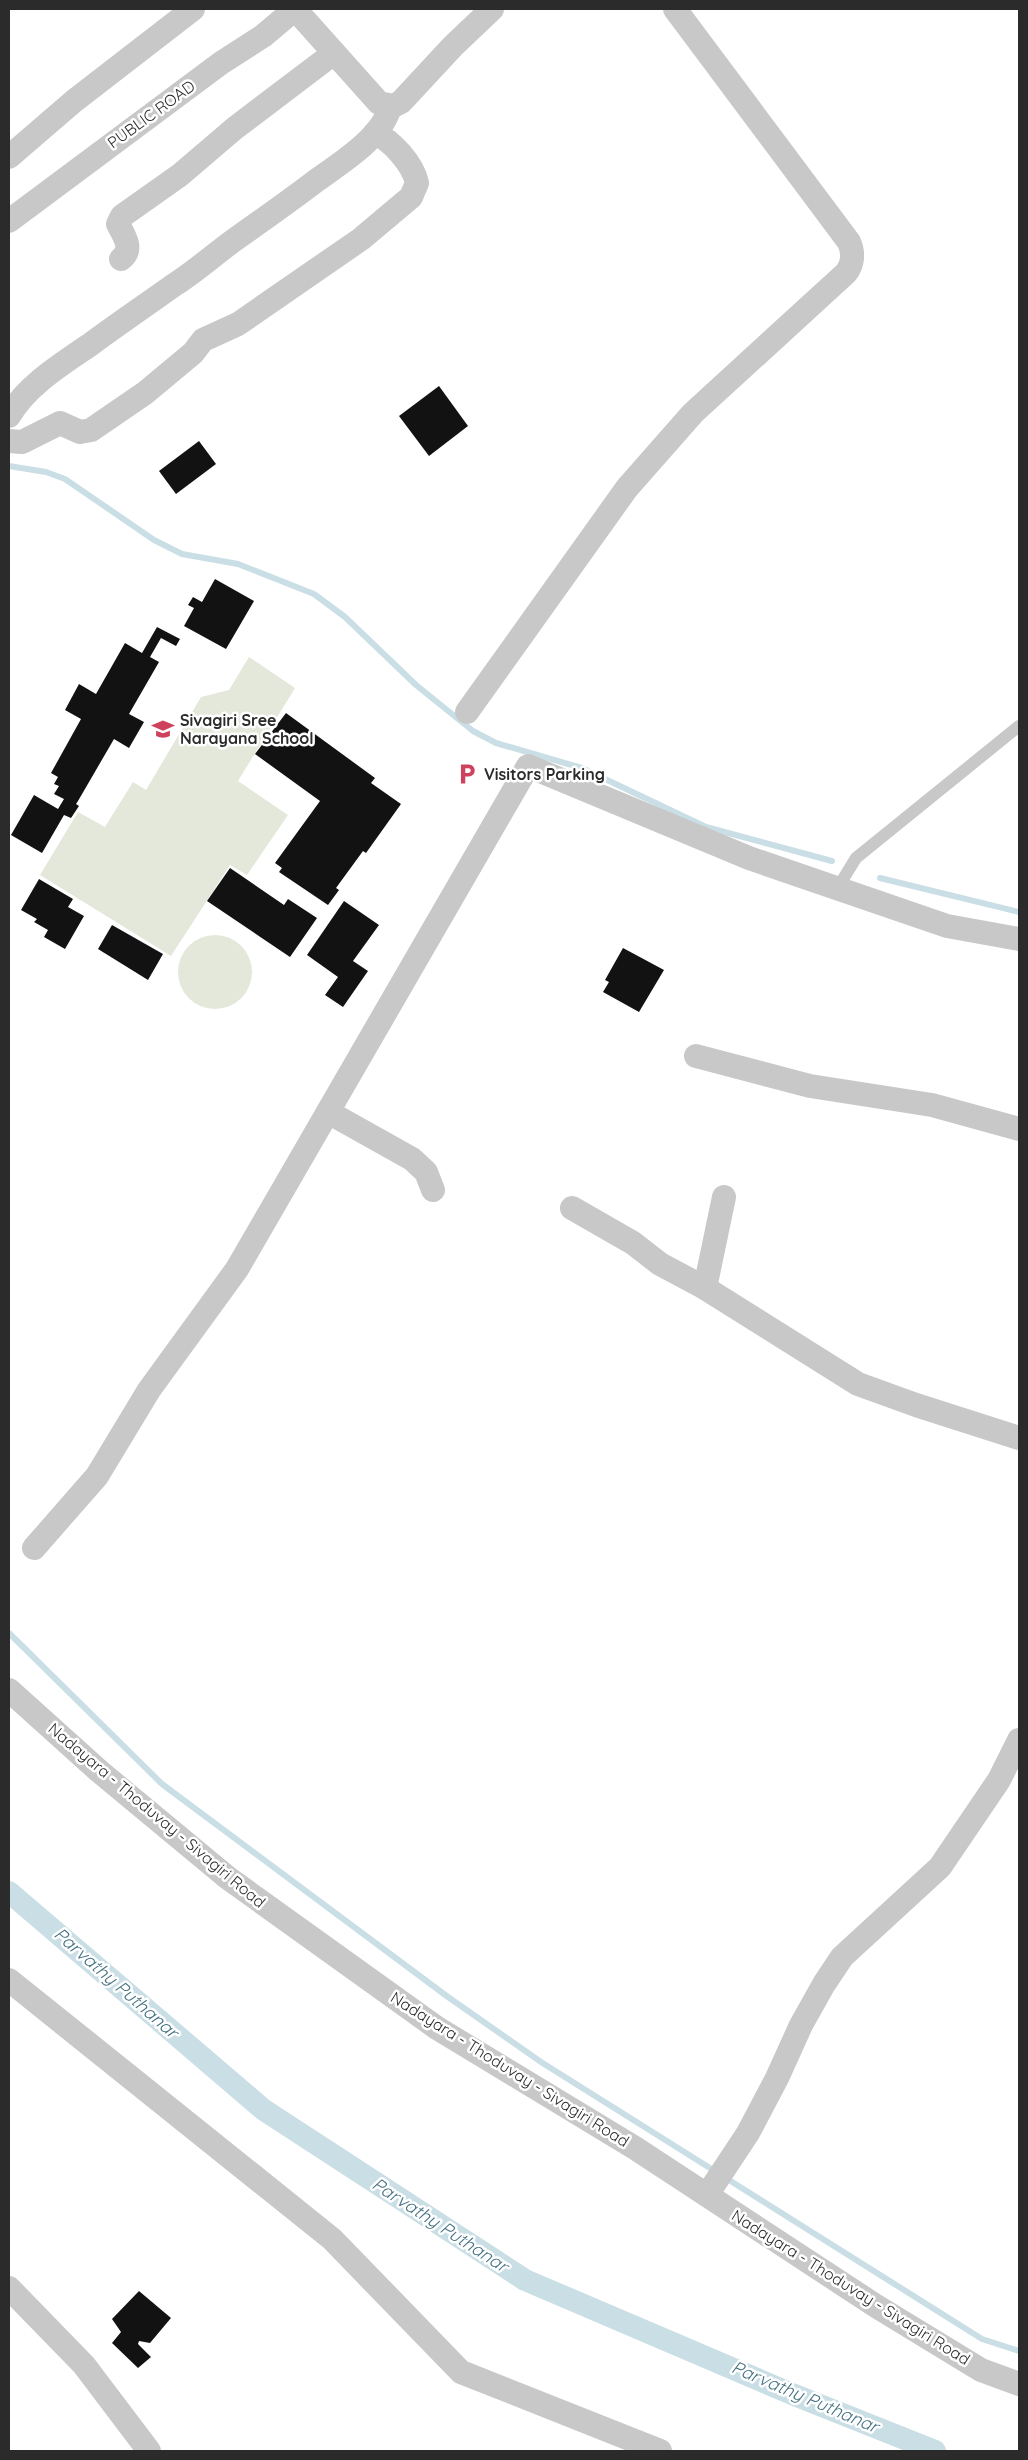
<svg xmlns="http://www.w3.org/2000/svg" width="1028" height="2460" font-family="Quicksand,sans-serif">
<rect width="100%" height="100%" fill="#fff"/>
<!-- green -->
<g fill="#e3e8da">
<polygon points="249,657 295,688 238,781 288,815 247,875 230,865 171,956 40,875 78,812 105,827 133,782 146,790 201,697 229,690"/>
<circle cx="215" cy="972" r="37"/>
</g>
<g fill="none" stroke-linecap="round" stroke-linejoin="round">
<!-- stream -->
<g stroke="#c9dee5" stroke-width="6">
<polyline points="9,466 46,472 65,479 154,540 182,554 238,564 314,594 345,617 416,685 473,731 496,743 582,768 706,827 832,861"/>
<polyline points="880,878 1019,912"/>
<polyline points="9,1633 162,1784 448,1997 541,2062 982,2339 1019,2351"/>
</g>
<!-- canal -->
<polyline stroke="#c9dee5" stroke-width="22" points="9,1892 264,2110 525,2280 792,2394 935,2451"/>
</g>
<!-- building -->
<g fill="#121212">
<polygon points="439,386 468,426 429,456 399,416"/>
<polygon points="199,441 216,464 176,494 159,471"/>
<polygon points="215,579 254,601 226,649 184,626 194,608 188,605 193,597 202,602"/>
<polygon points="157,627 180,639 176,646 161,638 150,657 159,662 129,714 144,722 129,748 114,739 78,801 76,804 79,806 71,818 64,815 42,853 11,835 34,795 58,809 64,799 54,794 59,786 54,784 58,777 51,773 81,719 65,710 79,684 96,694 125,643 142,653"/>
<polygon points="286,713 375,778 371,783 401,804 366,853 363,851 336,888 339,890 328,905 279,872 282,868 275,863 320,801 255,754"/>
<polygon points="230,868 284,905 288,899 317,918 290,957 207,901"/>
<polygon points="39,879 73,899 68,907 84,916 65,949 44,937 48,930 34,922 37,919 21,910"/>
<polygon points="344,901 379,925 353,961 368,971 343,1007 325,995 338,977 307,955"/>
<polygon points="112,925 163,954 148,980 98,949"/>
<polygon points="623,948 664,970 639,1012 603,992 609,982 605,980"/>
<polygon points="139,2291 171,2318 150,2343 139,2341 138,2344 151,2357 138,2368 112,2343 121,2332 112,2319"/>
</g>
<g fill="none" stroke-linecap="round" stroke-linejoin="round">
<!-- lane -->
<polyline stroke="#c8c8c8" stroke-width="12" points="837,889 856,858 1019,726"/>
<!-- street -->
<g stroke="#c8c8c8" stroke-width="24">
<polyline points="295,9 379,103 393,106 401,102 453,46 492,9"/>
<polyline points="9,157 74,101 193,9"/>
<polyline points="9,221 221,63 263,36 295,9"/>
<path d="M121 259C134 249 124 236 118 224L122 216 180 175 235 128 334 53"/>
<path d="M9 416C27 385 62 364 91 344 118 324 146 305 174 285 196 271 216 253 237 238 264 219 291 200 317 180 341 163 384 136 390 106"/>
<path d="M9 441 22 442 60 423 80 432 91 430 145 393 193 353 203 340 238 324 361 239 411 197 417 183C413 164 392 141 375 133"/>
<path d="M467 712 627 488 693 413 846 273C853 264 854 253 849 242L675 9"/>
<polyline points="696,1056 810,1086 932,1105 1019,1129"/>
<polyline points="328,1112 412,1159 426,1172 433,1190"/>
<polyline points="572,1208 633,1243 660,1264 705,1288 858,1384 916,1405 1019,1438"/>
<polyline points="705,1288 724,1197"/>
<polyline points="34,1548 97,1476 149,1390 237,1269 528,766 749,858 947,926 1019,939"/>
<polyline points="9,1690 99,1771 228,1878 437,2028 635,2148 876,2306 981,2370 1019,2384"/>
<polyline points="9,1980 332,2239 461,2372 660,2451"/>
<polyline points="707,2195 748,2133 777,2078 801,2025 824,1984 842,1957 940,1867 999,1780 1019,1740"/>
<polyline points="9,2288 84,2365 149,2451"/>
</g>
</g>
<!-- icons -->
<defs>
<g id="school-bare" transform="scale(1.725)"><path d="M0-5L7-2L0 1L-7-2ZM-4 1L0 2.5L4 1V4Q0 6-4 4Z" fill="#ce425d" stroke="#fff" stroke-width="2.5" paint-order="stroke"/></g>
<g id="parking-bare" transform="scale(1.725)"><path d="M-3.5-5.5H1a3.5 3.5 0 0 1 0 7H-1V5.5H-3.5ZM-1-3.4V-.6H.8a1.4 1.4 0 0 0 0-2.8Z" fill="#ce425d" stroke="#fff" stroke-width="2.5" paint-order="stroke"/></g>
</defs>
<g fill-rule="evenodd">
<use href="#school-bare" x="163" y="729"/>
<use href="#parking-bare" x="467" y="774"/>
</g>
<g text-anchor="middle" stroke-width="5" stroke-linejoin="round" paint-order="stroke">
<!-- street labels -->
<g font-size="16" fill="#2b2b2b" stroke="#fff">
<text transform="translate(151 114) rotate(-36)" y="6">PUBLIC ROAD</text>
<text transform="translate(157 1815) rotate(40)" y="6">Nadayara - Thoduvay - Sivagiri Road</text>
<text transform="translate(510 2069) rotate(32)" y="6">Nadayara - Thoduvay - Sivagiri Road</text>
<text transform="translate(851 2287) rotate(32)" y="6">Nadayara - Thoduvay - Sivagiri Road</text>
</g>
<!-- poi labels -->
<g font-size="16" font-weight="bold" fill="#2b2b2b" stroke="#fff" text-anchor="start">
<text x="180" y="726">Sivagiri Sree<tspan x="180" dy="18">Narayana School</tspan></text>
<text x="484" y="780">Visitors Parking</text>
</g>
<!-- water labels -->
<g font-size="18" font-style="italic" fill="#457282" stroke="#fff">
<text transform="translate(116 1983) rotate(41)" y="6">Parvathy Puthanar</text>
<text transform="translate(440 2225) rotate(33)" y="6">Parvathy Puthanar</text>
<text transform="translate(805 2397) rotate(23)" y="6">Parvathy Puthanar</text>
</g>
</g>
<!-- border -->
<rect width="1028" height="2460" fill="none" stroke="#2b2b2b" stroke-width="20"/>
</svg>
